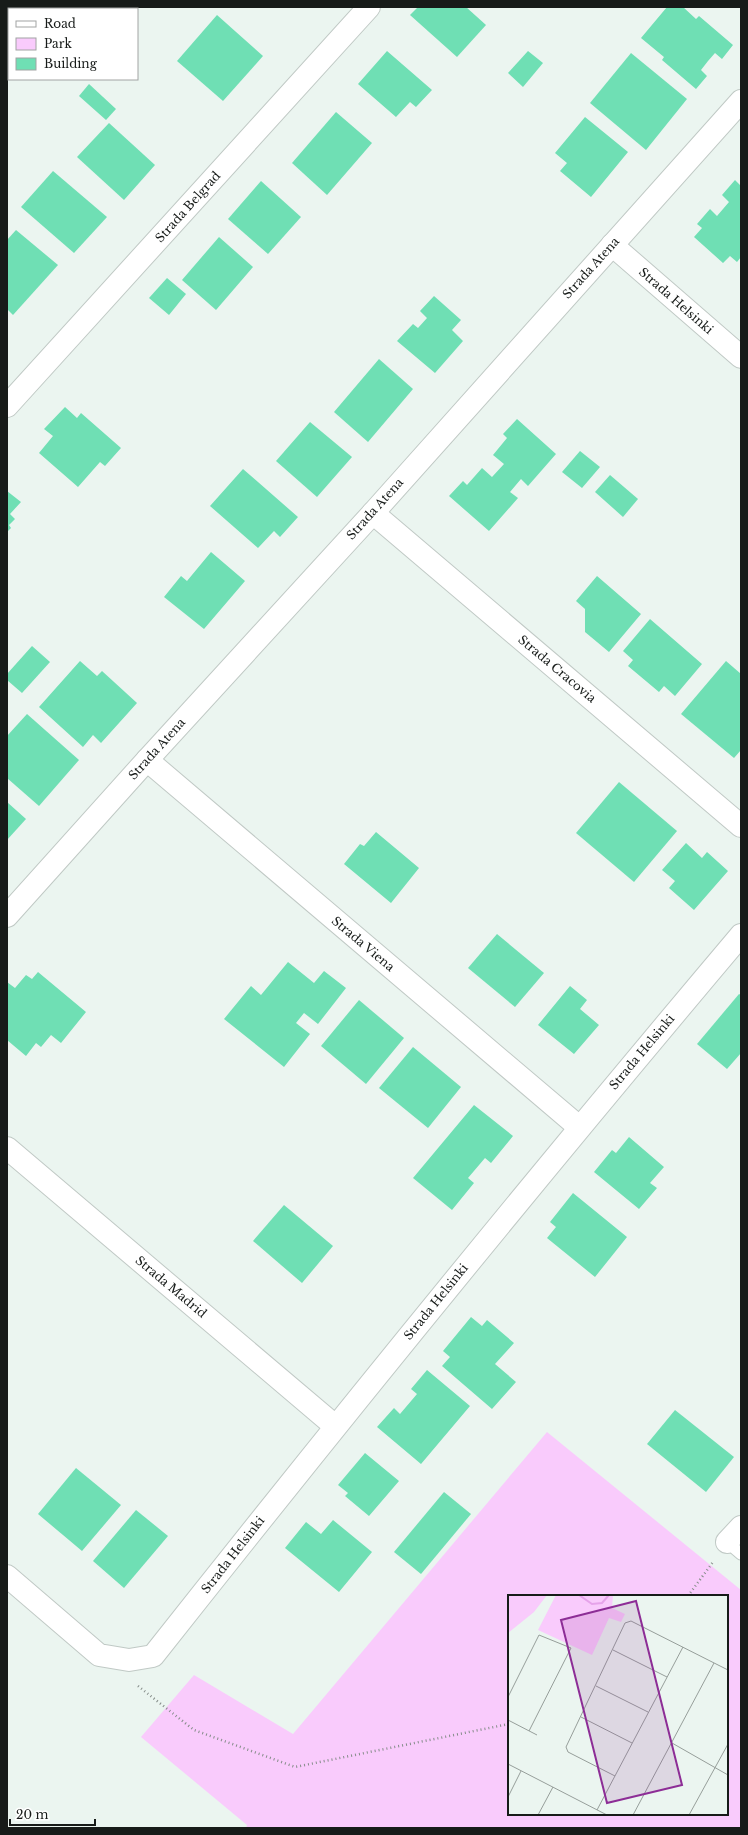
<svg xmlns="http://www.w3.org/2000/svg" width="748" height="1835" font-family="'Libre Baskerville',serif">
<rect width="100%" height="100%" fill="#ebf5f0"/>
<!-- green -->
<path fill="#f9cbfc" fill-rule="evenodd" d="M547 1432 741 1590V1828H246L247 1825 141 1737 194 1675 293 1734ZM509 1596H727V1814H509Z"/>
<!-- building -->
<g fill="#6fdfb4">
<polygon points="418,7 466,7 486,25 457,57 410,15"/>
<polygon points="667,7 683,7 696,19 699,16 733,45 722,59 715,53 708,61 701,70 707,76 696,89 662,60 664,57 641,38"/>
<polygon points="217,15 263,56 223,101 177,61"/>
<polygon points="387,51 432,90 416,107 410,102 396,117 358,84"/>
<polygon points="528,51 543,63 523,87 508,73"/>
<polygon points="631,53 687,99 646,150 590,103"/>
<polygon points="89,84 116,109 106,120 79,96"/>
<polygon points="336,112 372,143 327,195 292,163"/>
<polygon points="585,117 628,152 591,197 560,171 567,163 555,153"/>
<polygon points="109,123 155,165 124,200 77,157"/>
<polygon points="53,171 107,217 74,253 21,207"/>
<polygon points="735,180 741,186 741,257 737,262 730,256 723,263 694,237 702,228 697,224 710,209 717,216 729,202 722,195"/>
<polygon points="261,181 301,217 268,254 228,219"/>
<polygon points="16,230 58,265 13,315 7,309 7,240"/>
<polygon points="219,237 253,267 216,310 182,280"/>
<polygon points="167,278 186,294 169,315 149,298"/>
<polygon points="434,296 461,320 452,330 463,341 435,373 397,341 413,324 418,328 427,318 420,311"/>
<polygon points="379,359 413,389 368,442 334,412"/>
<polygon points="65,407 77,418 81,413 121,448 105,466 100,462 78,487 39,453 53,436 44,429"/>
<polygon points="517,419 556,454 528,486 521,479 510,492 518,498 489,531 449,496 463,481 467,485 482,468 492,477 504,464 493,455 507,438 503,434"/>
<polygon points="310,422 352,457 317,497 276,461"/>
<polygon points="580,451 600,467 582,488 562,472"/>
<polygon points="243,469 298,517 280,537 274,531 258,548 210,506"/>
<polygon points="610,475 638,499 623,517 595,492"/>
<polygon points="7,491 21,502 10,514 15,519 9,525 11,528 7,532"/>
<polygon points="211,552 245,581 204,629 164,597 181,576 187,581"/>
<polygon points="597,576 641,614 609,652 585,632 585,609 576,601"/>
<polygon points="650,619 702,664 675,696 664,686 659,692 628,666 633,660 623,651"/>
<polygon points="32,646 50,662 22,693 7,680 7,674"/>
<polygon points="80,661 97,676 102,671 137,703 101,743 93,735 83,747 39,707"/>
<polygon points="726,661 741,674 741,750 734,758 681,714"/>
<polygon points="27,714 79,760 39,806 7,778 7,736"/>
<polygon points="619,782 677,831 634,882 576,833"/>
<polygon points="7,802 26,819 7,840"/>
<polygon points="376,832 419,868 391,903 344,864 360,844 364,846"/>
<polygon points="686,843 702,858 707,852 728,871 694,910 669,888 675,881 662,870"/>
<polygon points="497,934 544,973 515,1007 468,968"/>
<polygon points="288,962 314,983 324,971 346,988 318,1024 304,1013 296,1023 310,1034 284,1067 224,1019 251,986 261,995"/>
<polygon points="38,972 86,1012 61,1043 51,1035 41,1047 36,1043 26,1056 7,1040 7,982 15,988 26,975 32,979"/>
<polygon points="570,986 587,1000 580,1009 599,1025 574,1054 538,1025"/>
<polygon points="739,994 741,995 741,1053 727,1069 697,1044"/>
<polygon points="359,1000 404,1038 366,1084 321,1046"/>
<polygon points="413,1047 461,1087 428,1128 379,1088"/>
<polygon points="474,1105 513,1136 491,1163 485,1158 468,1178 474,1183 452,1210 413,1178"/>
<polygon points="629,1137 664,1167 650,1183 657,1188 639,1209 594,1172 612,1150 616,1153"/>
<polygon points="573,1193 627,1237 595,1277 547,1238 556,1227 550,1222"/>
<polygon points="284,1205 333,1246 302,1283 253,1241"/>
<polygon points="471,1317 482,1326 487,1320 514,1343 495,1364 516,1382 492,1409 442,1366 450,1357 443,1351"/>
<polygon points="427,1370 470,1406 421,1464 377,1427 394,1408 400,1414 417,1394 411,1389"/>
<polygon points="675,1410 734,1457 706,1492 647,1444"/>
<polygon points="365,1453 399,1481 369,1516 345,1496 348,1493 338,1485"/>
<polygon points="76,1468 121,1505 82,1551 38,1514"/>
<polygon points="444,1492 471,1514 421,1574 394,1552"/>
<polygon points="136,1510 168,1536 124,1588 93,1561"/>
<polygon points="333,1520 372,1552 339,1592 285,1548 306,1522 321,1534"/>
</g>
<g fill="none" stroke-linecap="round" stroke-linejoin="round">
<!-- service casing -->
<g stroke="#c0c9c5" stroke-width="13">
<polyline id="service" points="727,1542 741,1554"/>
</g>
<!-- minor casing -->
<g stroke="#c0c9c5" stroke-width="24">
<g id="minor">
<polyline points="612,245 741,357"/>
<polyline points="7,406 369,7"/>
<polyline points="373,513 741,826"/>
<polyline points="147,760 579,1127"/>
<polyline points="7,916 147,760 373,513 741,101"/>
<polyline points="7,1148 335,1426"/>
<polyline points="727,1542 741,1527"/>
<path d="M7 1576 99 1655 129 1660 153 1656C345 1413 541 1172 741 935"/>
</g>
</g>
<!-- path -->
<g stroke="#868d8a" stroke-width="2.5" stroke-dasharray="1 3" stroke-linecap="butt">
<polyline points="688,1596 713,1562"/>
<polyline points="138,1686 194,1730 295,1767 509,1724"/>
</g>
<!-- service -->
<use href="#service" stroke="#fff" stroke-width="11"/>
<!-- minor -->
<use href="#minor" stroke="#fff" stroke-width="22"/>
</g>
<g text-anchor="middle" stroke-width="4" stroke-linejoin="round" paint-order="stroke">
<!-- street labels -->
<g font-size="12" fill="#171b19" stroke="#fff">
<text transform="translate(188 207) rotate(-48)" y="4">Strada Belgrad</text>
<text transform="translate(591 268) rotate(-48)" y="4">Strada Atena</text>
<text transform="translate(676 301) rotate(41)" y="4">Strada Helsinki</text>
<text transform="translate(375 509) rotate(-48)" y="4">Strada Atena</text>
<text transform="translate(557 669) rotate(40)" y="4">Strada Cracovia</text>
<text transform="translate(157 749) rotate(-48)" y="4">Strada Atena</text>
<text transform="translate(363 944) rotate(40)" y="4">Strada Viena</text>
<text transform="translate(642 1052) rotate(-50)" y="4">Strada Helsinki</text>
<text transform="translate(171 1287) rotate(40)" y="4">Strada Madrid</text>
<text transform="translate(436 1302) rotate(-51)" y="4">Strada Helsinki</text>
<text transform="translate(233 1555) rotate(-52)" y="4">Strada Helsinki</text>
</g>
</g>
<!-- overview -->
<g transform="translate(508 1595)">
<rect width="220" height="220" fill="#ebf5f0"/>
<path d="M0 0H39L26 17 0 38ZM48 0H105L104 13 117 19 113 27 101 23 84 60 30 35Z" fill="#f9cbfc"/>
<path fill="none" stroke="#e6a3ea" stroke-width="2" d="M71 0 84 9 94 8 101 0"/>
<path fill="none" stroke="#969e9a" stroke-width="1" d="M105 55 159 82M88 91 140 117M0 102 31 40 63 53 21 136M73 122 124 148M0 125 29 140M164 148 220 180M0 169 99 220M107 181 60 157 58 152 117 28 123 26 220 75M0 202 13 176M89 215 175 52M30 220 45 192M125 220 206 68M181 220 220 149"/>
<path fill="#8d2d96" fill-opacity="0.15" stroke="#8d2d96" stroke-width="2" d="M128 6 174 190 99 208 53 25Z"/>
<rect width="220" height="220" fill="none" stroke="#171b19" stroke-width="2"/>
</g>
<!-- border -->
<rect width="748" height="1835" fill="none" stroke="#171b19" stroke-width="16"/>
<!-- legend -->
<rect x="8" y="8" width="130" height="72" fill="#ffffff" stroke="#a2a4a3"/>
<rect x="16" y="21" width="20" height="6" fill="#ffffff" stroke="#a2a4a3"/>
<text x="44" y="28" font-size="12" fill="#171b19">Road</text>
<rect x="16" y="38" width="20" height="12" fill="#f9cbfc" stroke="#a2a4a3"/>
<text x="44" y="48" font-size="12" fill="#171b19">Park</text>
<rect x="16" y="58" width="20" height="12" fill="#6fdfb4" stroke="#a2a4a3"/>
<text x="44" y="68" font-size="12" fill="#171b19">Building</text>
<!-- scale -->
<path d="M10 1819v6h85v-6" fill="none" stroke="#171b19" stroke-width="2"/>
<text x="16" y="1819" font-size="12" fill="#171b19" stroke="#ffffff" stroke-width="3" paint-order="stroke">20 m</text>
</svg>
